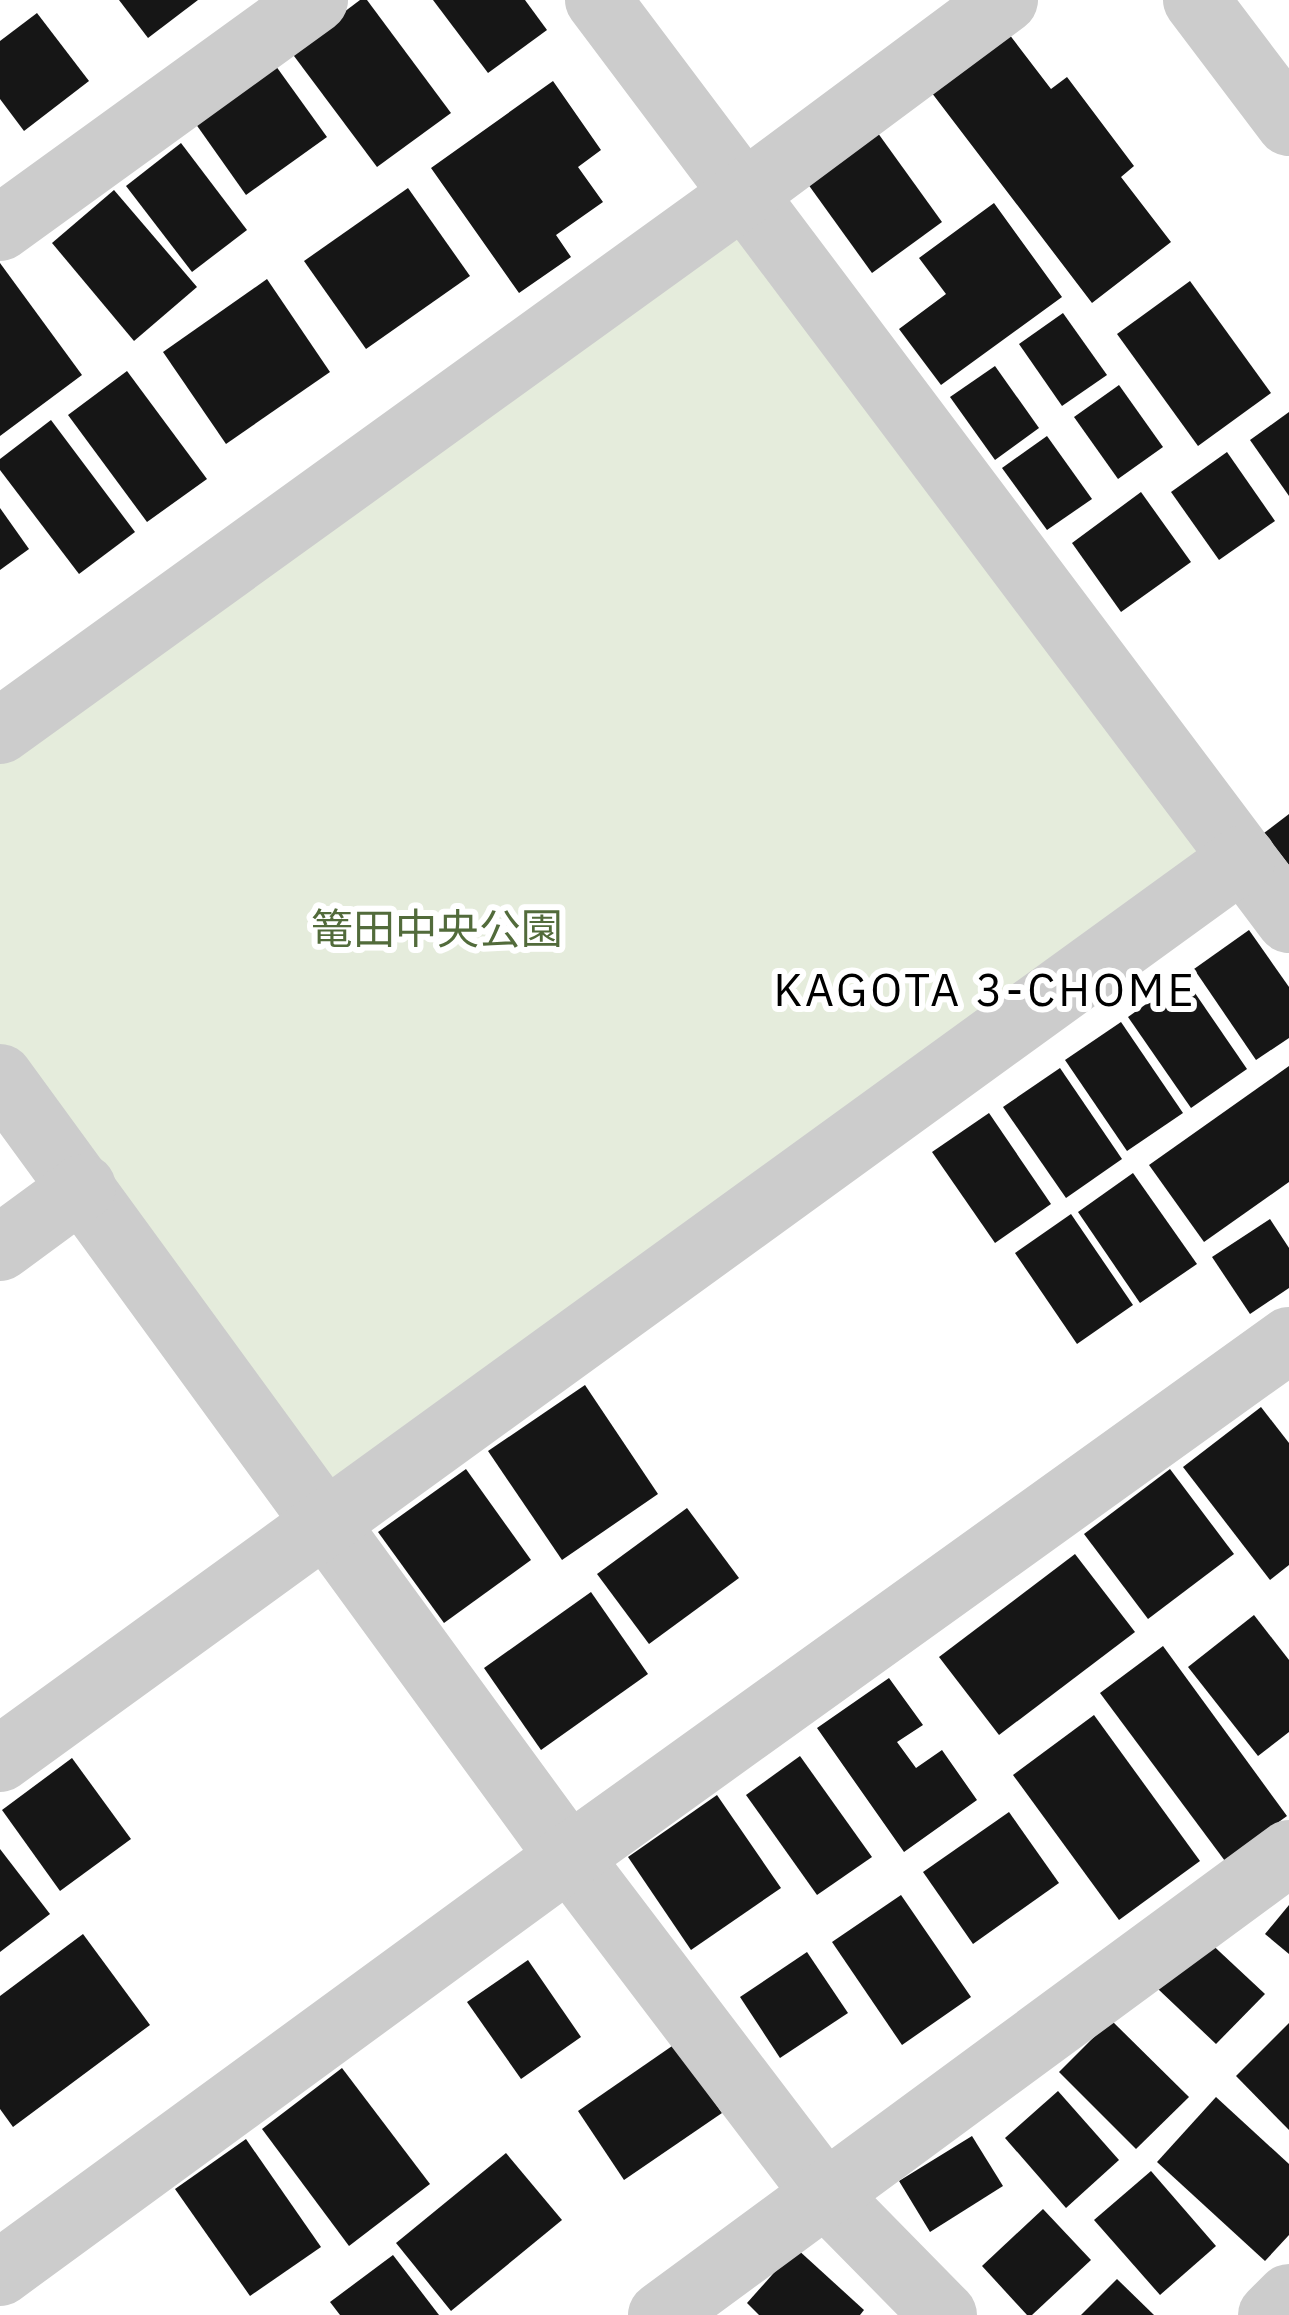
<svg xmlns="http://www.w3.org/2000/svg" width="1289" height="2315" font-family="'IBM Plex Sans','Noto Sans JP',sans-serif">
<rect width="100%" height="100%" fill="#fff"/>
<!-- green -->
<polygon fill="#e5ecdc" points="744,194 1243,858 327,1523 0,1077 0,731"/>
<!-- building -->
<g fill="#161616">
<polygon points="119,0 198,0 148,38"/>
<polygon points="360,0 367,0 451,113 377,167 291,52"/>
<polygon points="433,0 525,0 547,30 488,73"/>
<polygon points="37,13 89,81 24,131 0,99 0,41"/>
<polygon points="999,21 1051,89 1067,77 1134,166 1121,177 1171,242 1092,303 922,80"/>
<polygon points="273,62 327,137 246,195 193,120"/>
<polygon points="553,81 601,150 578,167 603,202 556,235 571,257 519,293 431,168"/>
<polygon points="875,129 942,222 872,273 805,180"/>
<polygon points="181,143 247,230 192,272 126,186"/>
<polygon points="408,188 470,276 366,349 304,261"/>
<polygon points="114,190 197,287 134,341 52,243"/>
<polygon points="994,203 1062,297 941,385 899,329 946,294 919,258"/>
<polygon points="0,263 82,375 0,436"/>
<polygon points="267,279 330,372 226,444 163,352"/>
<polygon points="1190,281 1271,393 1198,446 1117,334"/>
<polygon points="1063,313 1107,375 1062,406 1019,344"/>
<polygon points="995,366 1039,428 995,460 950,397"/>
<polygon points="127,371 207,479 147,522 68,415"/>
<polygon points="1119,385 1163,447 1118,479 1074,417"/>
<polygon points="1289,412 1289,496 1250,440"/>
<polygon points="51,420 135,532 79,574 0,470 0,459"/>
<polygon points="1047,436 1092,499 1047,530 1002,468"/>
<polygon points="1227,452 1275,521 1219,560 1171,492"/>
<polygon points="1141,492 1191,562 1121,612 1072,543"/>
<polygon points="0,508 29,549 0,570"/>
<polygon points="1289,814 1289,865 1264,833"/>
<polygon points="1249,930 1289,987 1289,1038 1256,1060 1194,969"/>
<polygon points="1184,977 1247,1069 1191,1108 1128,1017"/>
<polygon points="1121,1022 1183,1113 1127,1151 1065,1060"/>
<polygon points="1289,1066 1289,1182 1204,1242 1149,1165"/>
<polygon points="1060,1068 1122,1159 1066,1198 1003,1107"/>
<polygon points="989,1113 1051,1204 995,1243 932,1152"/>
<polygon points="1133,1173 1197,1264 1140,1303 1078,1212"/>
<polygon points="1071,1214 1133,1305 1077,1344 1015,1253"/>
<polygon points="1270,1219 1289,1248 1289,1288 1250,1314 1212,1257"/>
<polygon points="585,1385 658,1494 562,1560 488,1451"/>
<polygon points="1261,1407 1289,1443 1289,1565 1270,1580 1183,1467"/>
<polygon points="466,1469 531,1560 444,1623 378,1532"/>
<polygon points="1170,1469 1234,1554 1148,1619 1084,1534"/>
<polygon points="687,1508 739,1578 649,1644 597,1574"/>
<polygon points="1075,1554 1135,1632 999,1735 939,1657"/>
<polygon points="591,1592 648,1674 541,1750 484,1668"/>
<polygon points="1254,1615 1289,1660 1289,1732 1258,1756 1188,1667"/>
<polygon points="1163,1646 1287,1816 1225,1861 1100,1693"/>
<polygon points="889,1678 923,1725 897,1742 916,1768 942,1750 977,1800 904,1852 817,1728"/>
<polygon points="1094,1715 1200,1861 1119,1920 1013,1775"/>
<polygon points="800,1756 872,1857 817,1895 746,1795"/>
<polygon points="72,1758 131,1839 60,1891 2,1810"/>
<polygon points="717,1795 781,1888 691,1950 628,1857"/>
<polygon points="1009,1812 1059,1883 973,1944 923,1872"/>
<polygon points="0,1849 50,1914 0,1952"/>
<polygon points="901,1895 971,1997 902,2045 832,1942"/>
<polygon points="1289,1905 1289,1954 1265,1934"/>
<polygon points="83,1934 150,2025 13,2127 0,2109 0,1996"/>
<polygon points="1205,1938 1265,1994 1216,2044 1158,1989"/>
<polygon points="807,1952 848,2013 780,2058 740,1997"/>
<polygon points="528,1960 581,2037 521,2079 467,2002"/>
<polygon points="1111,2020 1189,2097 1136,2149 1059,2072"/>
<polygon points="1289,2023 1289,2130 1236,2076"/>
<polygon points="675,2044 722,2113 624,2180 578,2111"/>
<polygon points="342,2068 430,2184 349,2246 262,2129"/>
<polygon points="1058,2091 1119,2160 1066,2208 1005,2138"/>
<polygon points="1216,2097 1289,2164 1289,2235 1265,2261 1157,2162"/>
<polygon points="972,2136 1003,2186 930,2232 899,2181"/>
<polygon points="246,2139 321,2247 250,2296 175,2189"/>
<polygon points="506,2153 562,2220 451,2311 396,2243"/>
<polygon points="1151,2171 1216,2246 1160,2295 1094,2220"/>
<polygon points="1043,2209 1091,2260 1032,2315 1027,2315 982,2266"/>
<polygon points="796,2248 864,2310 860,2315 759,2315 747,2303"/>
<polygon points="393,2255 439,2315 340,2315 330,2302"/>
<polygon points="1117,2279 1154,2315 1081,2315"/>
</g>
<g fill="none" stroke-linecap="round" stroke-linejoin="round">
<!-- minor -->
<g stroke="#ccc" stroke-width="66">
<polyline points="598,0 1289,920"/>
<polyline points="1196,0 1289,123"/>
<polyline points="0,228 315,0"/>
<polyline points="0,731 744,194 1005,0"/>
<polyline points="0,1077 569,1857 825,2194 944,2315"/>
<polyline points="0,1248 83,1187"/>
<polyline points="0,1759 1243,858"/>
<polyline points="0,2273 569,1857 1289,1340"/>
<polyline points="661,2315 1289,1853"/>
<polyline points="1271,2315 1289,2297"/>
</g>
</g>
<g text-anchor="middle" stroke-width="12" stroke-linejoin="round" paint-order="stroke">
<!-- park labels -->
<g font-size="42" fill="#526b3b" stroke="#fff">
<text x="437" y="944">篭田中央公園</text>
</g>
<!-- neighbourhood labels -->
<g font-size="45" letter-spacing="3" fill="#000" stroke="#fff">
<text x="985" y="1006">KAGOTA 3-CHOME</text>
</g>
</g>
</svg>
